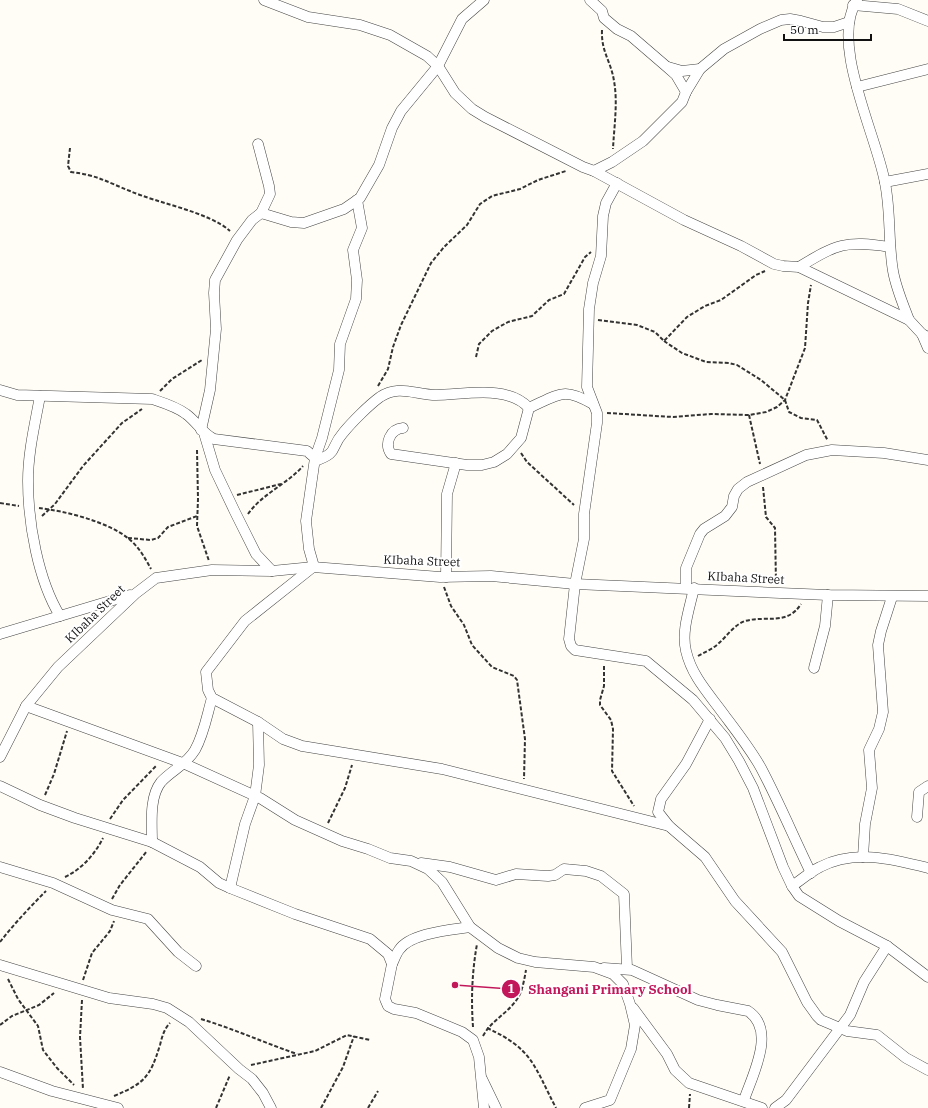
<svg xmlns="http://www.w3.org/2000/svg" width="928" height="1108" font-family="'IBM Plex Serif',serif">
<rect width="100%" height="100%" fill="#fffdf5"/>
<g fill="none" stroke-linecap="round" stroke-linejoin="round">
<!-- street casing -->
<g stroke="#444" stroke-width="11">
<g id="street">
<polyline points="264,0 308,17 360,25 390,35 427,56 438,66 455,93 472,109 485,117 583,167 594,171 684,220 741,246 774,264 783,266 799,267 909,320 922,334 928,337"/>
<polyline points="590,0 602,11 604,18 617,29 631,36 667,67 676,75 686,92"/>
<path d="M857 0C829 43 877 136 885 183 891 212 888 242 893 271 896 288 903 304 909 320"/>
<polyline points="853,5 898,9 928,21"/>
<polyline points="668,67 682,71 700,69"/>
<polyline points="857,87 928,69"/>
<polyline points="594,171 612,162 643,141 682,102 686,92 700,69 724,49 760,29 781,20 790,19 801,21 823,27 834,27 849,22"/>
<polyline points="885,182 928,174"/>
<polyline points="617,183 606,203 603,216 601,256 593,283 589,309 587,387 597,413 597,423 584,514 584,539 575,584 569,639 571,646 575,650 646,661 693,700 725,738 739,761 753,788 783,867 792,886 799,896 839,921 887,946 928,977"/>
<polyline points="261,213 291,222 304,223 344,209 360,198 379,165 392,128 401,111 438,66 462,19 484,0"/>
<path d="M799 267C837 244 845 240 890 247"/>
<polyline points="922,334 928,348"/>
<path d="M0 390 17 395 152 399C164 403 177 407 186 414 197 422 202 433 214 439L307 451 315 458 306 521 309 549 313 563"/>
<path d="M40 396C35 424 28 452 28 481 28 523 38 580 60 616"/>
<path d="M403 428C390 429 384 444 391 454L467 465H482L494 462 507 454 521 438 529 408 533 406C561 393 565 388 593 404"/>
<polyline points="201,430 210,390 216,329 214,293 215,280 237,240 252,220 261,213 270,194 269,186 258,144"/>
<polyline points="204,433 215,470 235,512 256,554 272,571"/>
<polyline points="315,458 322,438 339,370 340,344 356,299 357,280 353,250 362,228 357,200"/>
<path d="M315 461C340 452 329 449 343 433 352 422 369 405 380 397 399 384 416 395 436 395 464 395 507 384 529 408"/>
<polyline points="313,567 245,621 206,672 208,690 212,698 258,722 283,739 302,746 442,769 669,826"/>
<polyline points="446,577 447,494 456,463"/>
<polyline points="686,588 686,568 700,534 704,529 725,516 732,507 734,496 738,489 747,482 806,455 832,450 884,453 928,460"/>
<path d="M694 588C690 607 681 631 686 651 692 677 710 695 725 716 737 732 751 750 761 768 779 802 794 838 811 873"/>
<polyline points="0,634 130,595"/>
<polyline points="814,668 825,626 828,595"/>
<polyline points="26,706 185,764 260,798 295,820 342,841 368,849 390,858 411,861 428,869 442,882 470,927 498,948 518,958 535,962 594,967 613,974 623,984 630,1004 635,1025 631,1049 610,1100 585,1108"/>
<polyline points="710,719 686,764 661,799 658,812 669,826 705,857 735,901 782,952 807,1002 817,1016 821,1020 847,1031 877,1035 906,1058 928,1070"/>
<polyline points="0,757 26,706 58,667 135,594 156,578 212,570 272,571 313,567 440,577 491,576 575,584 828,595 928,596"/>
<polyline points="0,786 40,805 75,818 152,842 200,867 219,883 230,888 295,914 370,939 388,954 392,964 385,999 388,1006 394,1009 416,1013 462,1032 473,1040 479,1057 484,1108"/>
<polyline points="917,817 919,792 928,786"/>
<path d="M152 842C152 824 149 797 161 782 172 770 186 765 195 750 204 734 207 715 212 698"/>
<polyline points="863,857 865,824 872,788 869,750 879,729 883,712 878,645 881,631 892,597"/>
<polyline points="421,863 450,867 496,880 516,874 548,876 555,875 564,869 586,871 601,876 624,894 627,968"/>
<polyline points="0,867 53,883 112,910 148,919 178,952 196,966"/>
<path d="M792 886C801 880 810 872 820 867 854 849 893 859 928 868"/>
<polyline points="230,888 245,824 255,796 259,765 258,722"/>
<path d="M392 964C394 960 396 954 399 950 410 933 450 930 470 927"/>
<polyline points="0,965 109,998 153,1004 167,1008 189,1022 239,1069 252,1079 263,1093 271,1108"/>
<path d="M604 968 632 970 698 1000 717 1005 748 1011C777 1030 752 1076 744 1100"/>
<polyline points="633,1008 667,1054 675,1070 689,1083 762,1108"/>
<polyline points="0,1072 52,1091 118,1108"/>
<polyline points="482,1079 496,1108"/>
<polyline points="775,1108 786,1100 850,1015 864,982 887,946"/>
</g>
</g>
<!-- path -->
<g stroke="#333" stroke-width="2" stroke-dasharray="4 2" stroke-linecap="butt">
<path d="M602 30C601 52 611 61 614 81 618 103 614 127 613 149"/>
<path d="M70 148 68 166 71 172C97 175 107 182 130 191 157 203 209 212 230 231"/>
<polyline points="598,320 637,325 655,332 664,341 687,317 705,306 721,300 756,275 765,271"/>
<polyline points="664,341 682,353 706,362 729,363 737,365 761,380 785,400 789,412 801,418 817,420 828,441"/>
<polyline points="476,357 479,344 492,331 508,322 532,316 549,300 564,294 585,257 591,252"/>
<polyline points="378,386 388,369 393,347 401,325 431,263 444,247 467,225 480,204 492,196 520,189 538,180 566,171"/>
<polyline points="160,391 172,379 202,360"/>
<polyline points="607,413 673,417 711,414 749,415 766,412 777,407 785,400 805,348 808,303 811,285"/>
<polyline points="749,415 760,464"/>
<polyline points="197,450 198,499 197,526 209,561"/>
<polyline points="521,453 527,462 574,505"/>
<polyline points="763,487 766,517 775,528 776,583"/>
<polyline points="237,495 281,484"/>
<polyline points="0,503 19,506"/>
<path d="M39 508C65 511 109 522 129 539 139 547 145 558 151 569"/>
<path d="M248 514C262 494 287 484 303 466"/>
<polyline points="42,516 55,504 83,466 122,423 142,409"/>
<polyline points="128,538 151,540 158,538 168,527 197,516"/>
<polyline points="444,587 451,606 464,625 472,645 492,667 514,676 517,680 525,739 524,779"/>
<path d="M698 656C705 652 713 649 719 643 727 636 734 625 745 621 767 615 787 626 801 604"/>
<polyline points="604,666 604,686 600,700 600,705 611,720 613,729 612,771 634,806"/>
<polyline points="45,795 54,774 67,731"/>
<polyline points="110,819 123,800 157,765"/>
<polyline points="328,823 345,788 352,765"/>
<path d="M65 877C82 869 95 854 103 838"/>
<polyline points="112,899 120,885 147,851"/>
<path d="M0 942C14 924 30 907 46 891"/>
<polyline points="8,979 18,999 38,1026 43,1050 57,1068 74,1085"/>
<polyline points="83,980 92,953 110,931 114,921"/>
<polyline points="82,1000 80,1037 83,1089"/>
<path d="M201 1019C234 1029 265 1043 297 1054"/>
<polyline points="0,1025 12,1016 39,1005 54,993"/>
<path d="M473 1027C471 999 472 972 477 944"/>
<path d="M487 1028C533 1049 534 1066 556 1108"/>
<path d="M483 1036C491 1021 505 1015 515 1002 522 994 524 981 526 970"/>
<polyline points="251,1065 315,1051 347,1035 370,1040"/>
<path d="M114 1096C145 1083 150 1077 160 1045 162 1037 164 1029 170 1023"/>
<polyline points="216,1108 230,1075"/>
<polyline points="321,1108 343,1067 354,1036"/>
<polyline points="368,1108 378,1091"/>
<polyline points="689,1108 690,1094"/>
</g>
<!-- street -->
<use href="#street" stroke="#fff" stroke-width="10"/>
</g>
<g text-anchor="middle" stroke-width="4" stroke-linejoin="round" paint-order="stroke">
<!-- street labels -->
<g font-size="12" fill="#111" stroke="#fff">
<text transform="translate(422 561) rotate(2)" y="4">KIbaha Street</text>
<text transform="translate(746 578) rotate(3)" y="4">KIbaha Street</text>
<text transform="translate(95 614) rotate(-44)" y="4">KIbaha Street</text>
</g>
</g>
<!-- callouts -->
<path fill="none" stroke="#c2185b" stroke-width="1.5" d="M455 985L511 989"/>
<g fill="#c2185b" stroke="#fff" stroke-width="1.5">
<circle cx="455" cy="985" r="4"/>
<circle cx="511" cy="989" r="10"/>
</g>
<g font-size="12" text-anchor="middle" font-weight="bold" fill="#fff">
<text x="511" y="993">1</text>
</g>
<g font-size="13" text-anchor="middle" font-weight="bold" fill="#c2185b" stroke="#fff" stroke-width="4" stroke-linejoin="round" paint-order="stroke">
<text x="610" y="994">Shangani Primary School</text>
</g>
<!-- scale -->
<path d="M784 34v6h87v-6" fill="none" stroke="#111111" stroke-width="2"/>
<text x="790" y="34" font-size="12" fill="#111111" stroke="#ffffff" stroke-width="3" paint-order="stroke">50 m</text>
</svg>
